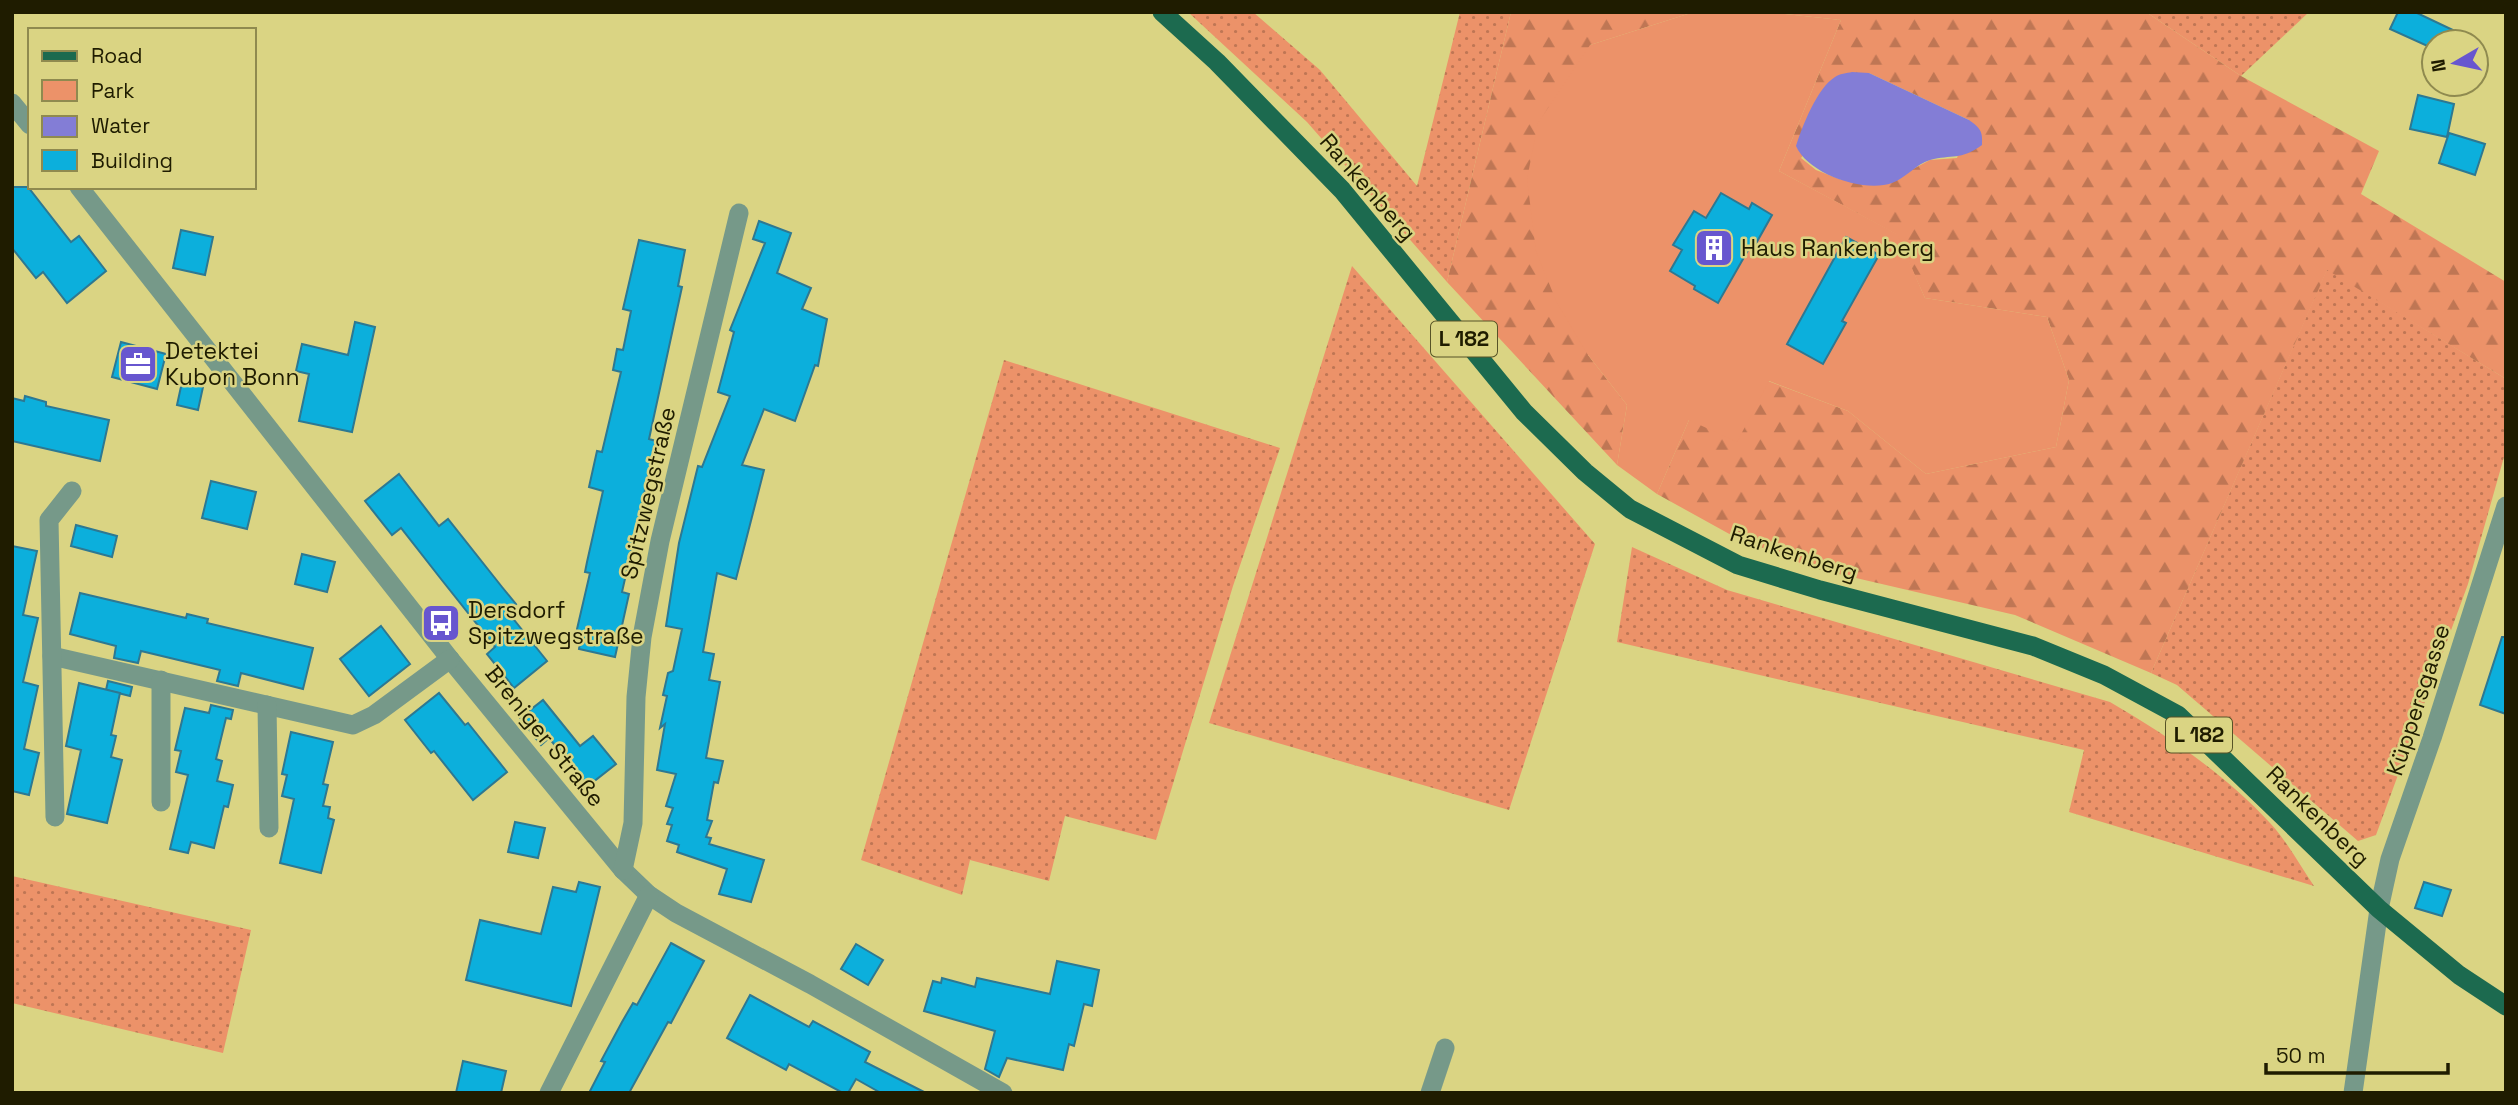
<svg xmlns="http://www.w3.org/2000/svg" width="2518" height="1105" font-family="'Space Grotesk',sans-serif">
<defs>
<pattern id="grass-dots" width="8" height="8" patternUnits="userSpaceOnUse" patternTransform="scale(1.75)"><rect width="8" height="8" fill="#ec9269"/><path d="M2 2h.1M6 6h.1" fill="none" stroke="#bf7654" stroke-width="1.8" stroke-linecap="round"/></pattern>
<pattern id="forest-firs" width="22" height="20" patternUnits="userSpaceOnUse" patternTransform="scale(1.75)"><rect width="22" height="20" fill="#ec9269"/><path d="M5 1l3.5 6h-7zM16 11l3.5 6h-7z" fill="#bf7654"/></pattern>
</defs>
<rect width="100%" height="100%" fill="#dad483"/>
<!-- grass -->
<g fill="url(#grass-dots)">
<polygon points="1188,12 1253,12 1320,70 1417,186 1460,12 1511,12 1447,282 1307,122"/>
<polygon points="2146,12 2309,12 2241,76"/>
<polygon points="1352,266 1595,544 1509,810 1209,723"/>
<polygon points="2327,269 2506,379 2506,450 2468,584 2376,835 2358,841 2177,685 2151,673"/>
<polygon points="1004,360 1280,448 1233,586 1156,840 1065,816 1049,881 970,860 962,895 861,860"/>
<path d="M1632 547 1727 590 2110 702C2168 736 2225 774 2270 823 2287 841 2300 866 2314 886L2069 812 2084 750 1617 642Z"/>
<polygon points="12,876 251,930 223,1053 12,1003"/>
</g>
<!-- forest -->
<g fill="url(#forest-firs)" fill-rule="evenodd">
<polygon points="1511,12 1694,12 1590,45 1588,355 1627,405 1617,465 1447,282"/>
<path d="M1765 12H2146L2241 76 2379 151 2361 194 2506 282V379L2327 270 2151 673 2015 615 1813 568 1733 536 1657 494 1689 420 1768 381 1848 411 1926 474 2056 447 2069 380 2047 317 1925 298 1896 234 1779 171 1841 20ZM1869 73 1969 120 1957 158 1930 160 1913 169 1842 180 1816 170 1801 158Z"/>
</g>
<!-- green -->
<polygon fill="#ec9269" points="1694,12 1765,12 1841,20 1779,171 1897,234 1925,298 2047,317 2069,380 2056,447 1926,474 1848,411 1769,381 1737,442 1689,420 1657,494 1617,465 1627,405 1588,355 1557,303 1536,251 1527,179 1538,123 1590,45"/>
<!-- water -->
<path fill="#837dd6" d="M1852 72 1869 73 1969 120C1980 128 1983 131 1982 145 1960 161 1952 154 1930 160 1916 164 1906 178 1892 183 1864 193 1808 174 1796 146 1802 127 1817 88 1835 77 1839 74 1847 73 1852 72Z"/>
<!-- building -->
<g fill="#0cafdc" stroke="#2d7892" stroke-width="2">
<polygon points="2398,12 2415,12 2478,42 2434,42 2434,49 2390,29"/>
<polygon points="2418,95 2454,104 2447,137 2410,129"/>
<polygon points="2449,133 2485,144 2475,175 2439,163"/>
<polygon points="12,187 28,187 71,242 79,236 106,271 67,303 43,272 36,278 12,248"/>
<polygon points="1721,193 1749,209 1752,203 1772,215 1754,247 1751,245 1718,303 1694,289 1695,286 1670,271 1682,250 1673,245 1694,211 1706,218"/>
<polygon points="759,221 791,233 777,273 811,288 802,309 827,319 818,366 815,365 795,421 764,409 742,465 764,470 736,579 717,573 703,652 714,654 709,680 720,682 706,758 723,761 718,783 714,782 707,820 712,821 706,837 711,838 709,844 764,860 751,902 719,894 727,869 677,852 679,845 667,841 672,825 667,824 673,808 666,806 676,774 657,770 665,724 660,728 667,696 663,695 668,673 673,671 682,629 666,626 679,543 698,466 702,467 730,396 718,392 734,332 730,330 765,243 753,239"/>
<polygon points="181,230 213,237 205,275 173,268"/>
<polygon points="1846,237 1879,255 1842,321 1846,323 1823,364 1787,344"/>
<polygon points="639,240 685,250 678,286 682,287 649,439 656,441 622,592 629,594 615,657 579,649 581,636 577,629 590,573 585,572 587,562 603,491 589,487 597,451 602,452 621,372 613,370 617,349 623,350 631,311 623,309"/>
<polygon points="355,322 375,327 352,432 299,421 309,374 296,371 302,344 348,355"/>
<polygon points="121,342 166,354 157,389 112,377"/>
<polygon points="182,382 203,387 198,410 177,405"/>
<polygon points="25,396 46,402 46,406 109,420 100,461 12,441 12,398 24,401"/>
<polygon points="399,474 439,526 448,519 502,587 516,604 507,611 547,661 514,688 487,654 495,647 441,579 401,528 392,535 365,501"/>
<polygon points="211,481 256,492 247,529 202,518"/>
<polygon points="76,525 117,536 112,557 71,546"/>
<polygon points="12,546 37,551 23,615 38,618 23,682 38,686 24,749 39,753 29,795 12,791"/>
<polygon points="302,554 335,562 327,592 295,584"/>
<polygon points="80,593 186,618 187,614 208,619 207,623 313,648 303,689 241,673 238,686 217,681 220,670 141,651 138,663 114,658 116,646 70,634"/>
<polygon points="381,626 410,664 369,696 340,659"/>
<polygon points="2502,637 2506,637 2506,714 2480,705"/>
<polygon points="108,681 132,687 130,696 106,690"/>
<polygon points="79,683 120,693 111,735 116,736 111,757 122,760 107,823 67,814 81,750 66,746"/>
<polygon points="439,693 465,725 468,723 507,772 473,800 434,751 431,753 405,720"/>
<polygon points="543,700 580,746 593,736 616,764 588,786 549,738 541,745 520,718"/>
<polygon points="211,705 233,710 231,719 226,718 216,759 222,761 217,781 233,785 228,807 224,806 214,848 191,842 188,853 170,849 188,775 176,772 181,751 175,750 185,708 209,713"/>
<polygon points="291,732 333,742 323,784 328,785 323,806 330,807 328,818 334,820 321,873 280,863 294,799 282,796 287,775 282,774"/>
<polygon points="515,822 545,828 538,858 508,852"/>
<polygon points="579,882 600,887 571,1006 466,980 480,920 541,934 553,887 576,892"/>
<polygon points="2424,882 2451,890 2442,916 2415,908"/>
<polygon points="671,943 704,961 671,1023 668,1022 629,1093 589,1093 605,1062 601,1061 622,1022 633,1003 637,1005"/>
<polygon points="856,944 883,960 868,985 841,969"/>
<polygon points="1057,961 1099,970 1092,1006 1084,1004 1074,1046 1069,1044 1063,1070 1007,1058 999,1077 985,1069 995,1031 924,1011 933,981 941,983 942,978 975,987 977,978 1050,994"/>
<polygon points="750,995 809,1027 813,1021 870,1052 865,1062 926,1093 881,1093 856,1079 848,1093 843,1093 789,1064 786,1070 727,1038"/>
<polygon points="463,1061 506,1071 501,1093 456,1093"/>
</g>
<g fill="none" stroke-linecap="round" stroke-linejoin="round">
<!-- minor -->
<g stroke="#769989" stroke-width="19">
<polyline points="12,103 30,125"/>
<polyline points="79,187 450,659 623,870 649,895 676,913 810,984 1003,1093"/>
<polyline points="52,656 353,725 374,715 450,659"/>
<polyline points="267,705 269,828"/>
<polyline points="161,802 161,680"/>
<polyline points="55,817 49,520 72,491"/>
<polyline points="623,870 633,823 636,697 642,637 660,541 739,213"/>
<polyline points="549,1093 649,895"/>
<polyline points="1430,1093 1445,1048"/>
<polyline points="2353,1093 2379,909 2390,859 2432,738 2506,506"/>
</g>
<!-- primary -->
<polyline stroke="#1c6a4f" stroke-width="19" points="1162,12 1217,62 1342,190 1524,412 1585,472 1630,509 1738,565 1820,590 2033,646 2104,675 2178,715 2379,909 2459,975 2506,1006"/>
</g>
<!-- icons -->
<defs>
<g id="building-square" transform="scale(2.0125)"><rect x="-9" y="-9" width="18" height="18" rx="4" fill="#6756cf" stroke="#dad483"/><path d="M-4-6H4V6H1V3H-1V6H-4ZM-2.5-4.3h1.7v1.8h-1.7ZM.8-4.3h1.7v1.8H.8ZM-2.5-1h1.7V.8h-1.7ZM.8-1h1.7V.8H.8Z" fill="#fff"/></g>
<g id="office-square" transform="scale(2.0125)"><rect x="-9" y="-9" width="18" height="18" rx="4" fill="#6756cf" stroke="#dad483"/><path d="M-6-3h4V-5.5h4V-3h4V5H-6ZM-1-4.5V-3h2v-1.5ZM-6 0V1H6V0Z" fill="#fff"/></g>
<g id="bus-square" transform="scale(2.0125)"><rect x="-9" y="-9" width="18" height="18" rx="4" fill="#6756cf" stroke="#dad483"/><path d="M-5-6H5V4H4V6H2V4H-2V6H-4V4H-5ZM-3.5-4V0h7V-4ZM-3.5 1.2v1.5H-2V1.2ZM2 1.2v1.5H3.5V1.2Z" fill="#fff"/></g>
</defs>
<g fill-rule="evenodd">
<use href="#building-square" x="1714" y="248"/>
<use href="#office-square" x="138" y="364"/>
<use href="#bus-square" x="441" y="623"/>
</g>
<g text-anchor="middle" stroke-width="5" stroke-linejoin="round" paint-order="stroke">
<!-- shield labels -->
<g fill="#dad483" stroke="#575327" stroke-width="2">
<rect x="1431" y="321.5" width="66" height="35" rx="5"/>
<rect x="2166" y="717.5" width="66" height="35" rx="5"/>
</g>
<g font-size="21" font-weight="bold" fill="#1f1c00">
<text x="1464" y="346">L 182</text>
<text x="2199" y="742">L 182</text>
</g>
<!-- street labels -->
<g font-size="23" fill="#1f1c00" stroke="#dad483">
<text transform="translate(1368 187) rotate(49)" y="8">Rankenberg</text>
<text transform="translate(648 493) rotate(-77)" y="8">Spitzwegstraße</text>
<text transform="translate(1794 553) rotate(18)" y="8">Rankenberg</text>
<text transform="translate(2418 700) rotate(-72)" y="8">Küppersgasse</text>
<text transform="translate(545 736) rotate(51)" y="8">Breniger Straße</text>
<text transform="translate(2318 816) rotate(44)" y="8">Rankenberg</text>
</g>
<!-- poi labels -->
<g font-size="23" fill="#1f1c00" stroke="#dad483" text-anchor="start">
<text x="1741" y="256">Haus Rankenberg</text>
<text x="165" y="359">Detektei<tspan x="165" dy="26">Kubon Bonn</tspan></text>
<text x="468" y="618">Dersdorf<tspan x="468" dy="26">Spitzwegstraße</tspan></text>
</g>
</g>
<!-- border -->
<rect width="2518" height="1105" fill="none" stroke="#1f1c00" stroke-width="28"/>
<!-- legend -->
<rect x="28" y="28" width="228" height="161" fill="#dad483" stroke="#8f8a4f" stroke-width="2"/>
<rect x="42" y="51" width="35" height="10" fill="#1c6a4f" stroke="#8f8a4f" stroke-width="2"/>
<text x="91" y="63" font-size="21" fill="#1f1c00">Road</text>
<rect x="42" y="80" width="35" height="21" fill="#ec9269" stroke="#8f8a4f" stroke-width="2"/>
<text x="91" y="98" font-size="21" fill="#1f1c00">Park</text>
<rect x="42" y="116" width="35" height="21" fill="#837dd6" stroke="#8f8a4f" stroke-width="2"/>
<text x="91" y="133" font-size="21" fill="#1f1c00">Water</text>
<rect x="42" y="150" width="35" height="21" fill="#0cafdc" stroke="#8f8a4f" stroke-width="2"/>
<text x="91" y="168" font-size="21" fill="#1f1c00">Building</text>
<!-- north arrow -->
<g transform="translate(2455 63) rotate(261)"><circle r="33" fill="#dad483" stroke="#8f8a4f" stroke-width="2"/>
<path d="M0-5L12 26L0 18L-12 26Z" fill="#6756cf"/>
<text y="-10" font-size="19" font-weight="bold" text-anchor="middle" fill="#1f1c00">N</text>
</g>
<!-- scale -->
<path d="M2266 1063v10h182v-10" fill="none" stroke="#1f1c00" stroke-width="3.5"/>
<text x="2276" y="1063" font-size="21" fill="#1f1c00" stroke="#dad483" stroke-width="5" paint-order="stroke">50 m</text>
</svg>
